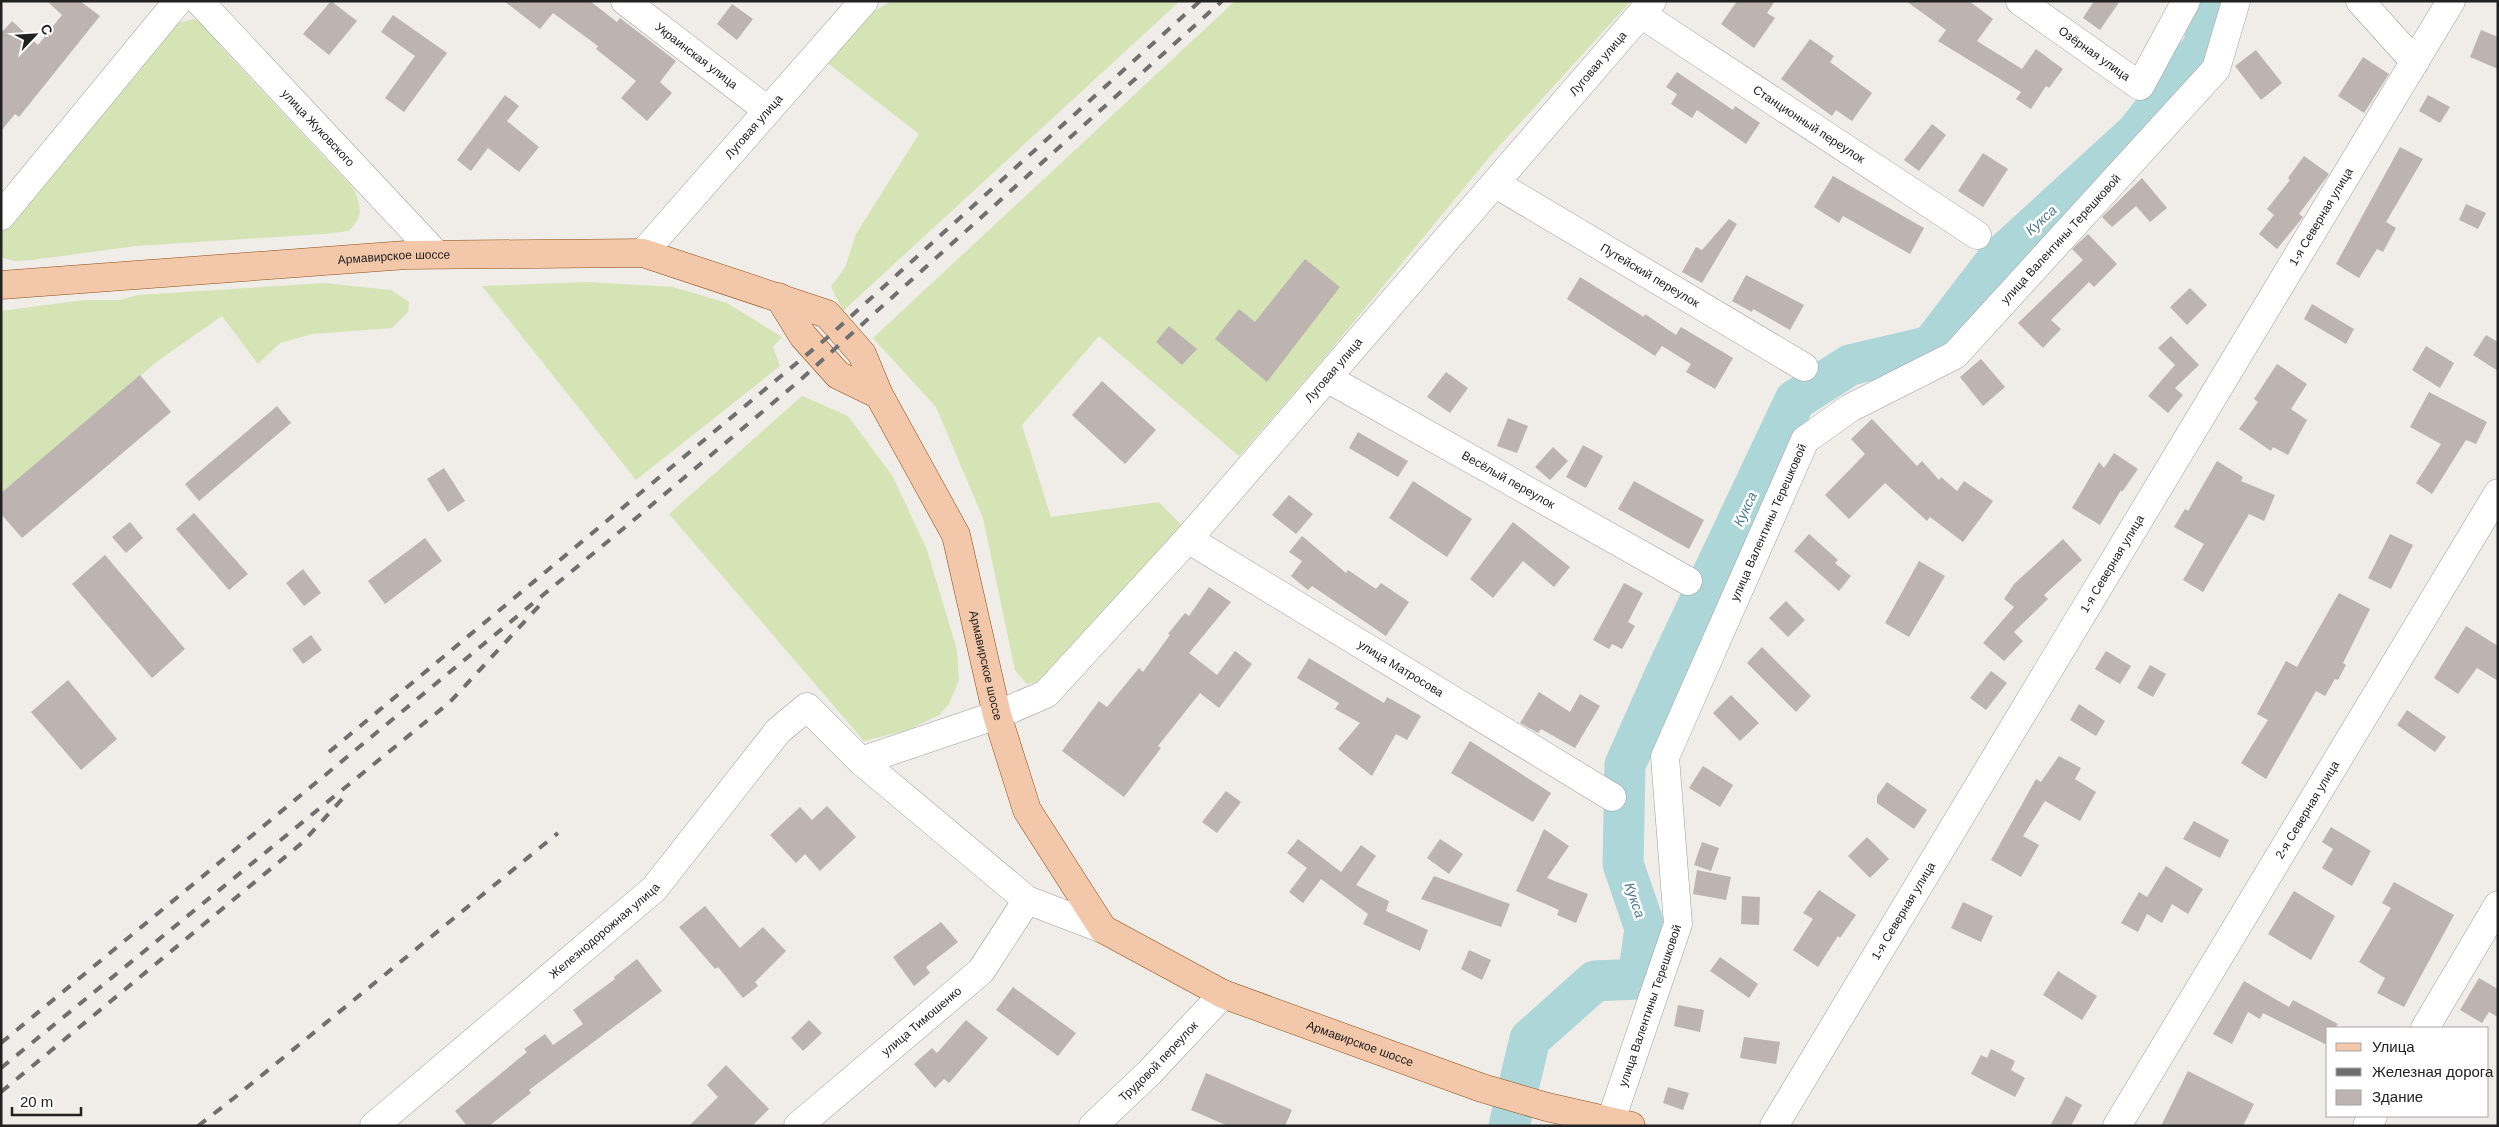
<svg xmlns="http://www.w3.org/2000/svg" width="2499" height="1127" font-family="Arial,sans-serif">
<rect width="100%" height="100%" fill="#f0ece8"/>
<!-- grass -->
<g fill="#d4e4b4">
<polygon points="891,1 1180,1 843,311 831,286 845,268 856,234 919,134 825,61 873,12"/>
<polygon points="1235,1 1631,1 1491,155 1320,363 1239,456 1099,336 1022,425 1051,517 1159,502 1184,528 1044,680 1027,684 1015,670 983,518 936,407 873,338"/>
<path d="M193 19 208 24 221 47 354 189C361 208 364 215 349 231L323 234 136 246 32 260 15 261 3 258 1 235 4 227 175 24Z"/>
<polygon points="586,282 673,287 727,303 782,337 773,347 780,366 636,480 482,286"/>
<polygon points="324,283 391,290 409,302 408,312 392,328 312,334 280,343 258,364 222,316 159,360 1,493 1,311 84,300 120,300 138,295"/>
<polygon points="802,396 848,416 893,477 927,550 957,650 959,680 949,704 939,715 908,730 864,741 669,514"/>
</g>
<g fill="none" stroke-linecap="round" stroke-linejoin="round">
<!-- river -->
<polyline stroke="#add6d9" stroke-width="41" points="1509,1126 1530,1039 1595,981 1638,979 1645,928 1623,864 1625,765 1664,677 1795,400 1850,365 1931,346 1996,261 2136,133 2203,47 2214,1"/>
</g>
<!-- building -->
<g fill="#bdb4b1">
<polygon points="47,1 80,1 100,16 19,117 15,114 1,131 1,33 12,21 38,45 62,15"/>
<polygon points="331,1 357,21 329,55 303,34"/>
<polygon points="504,1 590,1 617,22 620,18 676,61 660,82 672,93 647,121 621,98 636,81 596,49 598,46 553,13 540,29"/>
<polygon points="1737,1 1775,1 1767,13 1775,18 1754,48 1721,24"/>
<polygon points="1906,1 1969,1 1993,19 1977,41 2022,69 2036,49 2063,69 2049,88 2046,86 2031,109 2016,99 2021,92 1938,41 1946,30"/>
<polygon points="2094,1 2120,1 2100,30 2083,18"/>
<polygon points="732,4 753,19 737,40 717,24"/>
<polygon points="393,15 447,53 404,112 385,98 415,56 381,32"/>
<polygon points="2481,30 2498,37 2498,69 2470,57"/>
<polygon points="1810,39 1834,56 1830,62 1872,93 1852,121 1836,110 1832,116 1781,79"/>
<polygon points="2256,50 2282,83 2261,100 2235,66"/>
<polygon points="2363,57 2389,74 2364,113 2338,96"/>
<polygon points="1677,72 1733,110 1735,106 1760,123 1746,144 1697,110 1692,118 1671,104 1677,94 1666,87"/>
<polygon points="505,95 519,106 507,121 539,147 519,172 488,148 471,171 457,160"/>
<polygon points="2428,95 2450,107 2440,123 2419,111"/>
<polygon points="1932,124 1946,135 1919,171 1904,160"/>
<polygon points="2400,147 2423,159 2386,222 2396,228 2383,252 2377,249 2359,278 2336,264"/>
<polygon points="1983,153 2008,169 1983,207 1958,191"/>
<polygon points="2304,156 2329,174 2299,214 2303,217 2277,249 2259,234 2274,215 2267,209 2290,180 2288,178"/>
<polygon points="1833,176 1924,228 1910,254 1843,216 1839,223 1814,207"/>
<polygon points="2142,178 2167,208 2150,222 2136,206 2112,227 2102,217"/>
<polygon points="2466,204 2486,213 2478,229 2459,220"/>
<polygon points="1729,219 1737,224 1702,283 1682,272 1696,247 1702,250"/>
<polygon points="2088,234 2117,264 2094,287 2089,282 2051,320 2061,329 2043,348 2018,323 2083,260 2072,249"/>
<polygon points="1305,259 1340,287 1267,382 1215,339 1239,309 1255,322"/>
<polygon points="1746,275 1804,305 1790,330 1753,309 1752,312 1732,301"/>
<polygon points="1580,277 1644,317 1645,314 1676,335 1681,327 1733,358 1715,389 1686,372 1691,364 1662,346 1655,356 1567,299"/>
<polygon points="2190,288 2207,305 2187,325 2170,307"/>
<polygon points="2312,304 2354,329 2346,344 2304,319"/>
<polygon points="1169,326 1197,349 1182,365 1156,342"/>
<polygon points="2486,335 2498,342 2498,371 2473,355"/>
<polygon points="2171,336 2199,365 2175,388 2183,395 2168,413 2148,396 2175,365 2158,348"/>
<polygon points="2426,346 2454,363 2440,388 2412,370"/>
<polygon points="1981,359 2005,387 1983,406 1960,377"/>
<polygon points="2277,364 2307,384 2291,409 2307,420 2288,455 2273,447 2271,451 2239,429 2258,402 2254,399"/>
<polygon points="1446,372 1468,388 1450,413 1427,397"/>
<polygon points="140,375 171,412 22,538 1,514 1,493"/>
<polygon points="1102,381 1156,430 1125,464 1072,415"/>
<polygon points="2429,392 2487,422 2476,444 2466,440 2432,494 2416,483 2441,444 2410,427"/>
<polygon points="277,406 291,423 199,501 185,484"/>
<polygon points="1508,418 1528,426 1517,453 1497,446"/>
<polygon points="1872,419 1917,466 1922,461 1939,480 1941,477 1957,491 1964,481 1993,501 1963,542 1930,517 1927,521 1885,483 1849,519 1825,495 1865,454 1851,439"/>
<polygon points="1358,432 1408,461 1398,477 1349,448"/>
<polygon points="1583,445 1603,456 1586,488 1566,477"/>
<polygon points="1553,447 1568,461 1550,480 1535,467"/>
<polygon points="2114,453 2138,469 2122,492 2121,490 2100,525 2072,508 2099,462 2104,468"/>
<polygon points="2217,461 2243,477 2241,481 2275,495 2264,521 2249,514 2203,592 2183,580 2204,544 2174,527 2185,509 2188,511"/>
<polygon points="444,468 465,501 448,512 427,479"/>
<polygon points="1413,481 1472,519 1447,557 1389,518"/>
<polygon points="1634,481 1704,520 1689,549 1618,509"/>
<polygon points="1289,495 1313,514 1296,534 1272,515"/>
<polygon points="194,513 248,574 229,590 176,529"/>
<polygon points="130,522 143,538 126,553 112,537"/>
<polygon points="1513,522 1570,567 1554,587 1523,561 1493,598 1470,579"/>
<polygon points="1809,534 1838,560 1835,563 1851,576 1839,591 1794,551"/>
<polygon points="2390,534 2413,545 2391,589 2368,578"/>
<polygon points="1302,536 1346,573 1348,570 1376,589 1381,583 1409,602 1386,636 1312,586 1308,590 1291,576 1302,561 1289,552"/>
<polygon points="425,538 442,561 385,604 368,581"/>
<polygon points="2063,539 2082,560 2044,595 2048,599 2014,632 2023,641 2004,661 1983,643 2014,607 2004,599 2014,584"/>
<polygon points="105,555 185,649 152,678 72,584"/>
<polygon points="1919,561 1945,576 1909,637 1885,623"/>
<polygon points="303,569 321,593 304,606 286,583"/>
<polygon points="1624,583 1643,593 1628,622 1635,626 1622,649 1612,644 1609,649 1593,640"/>
<polygon points="1209,587 1231,602 1189,653 1217,675 1235,651 1252,664 1219,708 1200,693 1158,746 1161,748 1124,797 1062,751 1099,701 1107,707 1139,668 1143,672 1170,635 1168,634 1185,613 1189,616"/>
<polygon points="2339,593 2370,609 2343,663 2346,665 2338,680 2335,679 2325,696 2316,691 2266,779 2241,763 2268,720 2257,714 2286,661 2297,667"/>
<polygon points="1786,601 1805,620 1788,637 1769,618"/>
<polygon points="2466,626 2498,646 2498,681 2477,668 2458,694 2434,678"/>
<polygon points="311,635 322,650 303,664 292,649"/>
<polygon points="1762,647 1811,696 1796,712 1747,663"/>
<polygon points="2106,651 2131,666 2120,684 2095,669"/>
<polygon points="1309,658 1384,703 1387,697 1421,716 1407,740 1396,734 1372,776 1338,749 1360,723 1335,709 1339,703 1297,678"/>
<polygon points="2150,665 2166,674 2153,697 2137,688"/>
<polygon points="1991,671 2007,683 1986,710 1970,698"/>
<polygon points="68,680 117,739 81,770 31,712"/>
<polygon points="1539,692 1570,712 1580,694 1600,706 1575,748 1541,729 1538,733 1520,723"/>
<polygon points="1731,695 1759,723 1740,741 1713,713"/>
<polygon points="2079,704 2105,721 2096,736 2070,720"/>
<polygon points="2407,710 2446,737 2435,752 2397,725"/>
<polygon points="1470,741 1551,793 1533,822 1451,773"/>
<polygon points="2059,756 2081,768 2075,779 2096,792 2080,821 2045,801 2023,836 2039,845 2021,877 1991,860 2036,779 2041,782"/>
<polygon points="1703,766 1733,785 1720,807 1689,788"/>
<polygon points="1887,782 1927,810 1914,829 1877,803 1877,796"/>
<polygon points="1226,791 1241,802 1217,833 1202,822"/>
<polygon points="827,806 856,837 820,871 805,854 796,863 770,835 800,807 812,820"/>
<polygon points="2194,821 2229,840 2220,858 2183,839"/>
<polygon points="2331,827 2371,851 2352,886 2322,868 2333,849 2322,842"/>
<polygon points="1544,829 1569,846 1547,878 1588,894 1576,923 1557,915 1559,910 1516,891"/>
<polygon points="1867,837 1889,859 1870,878 1848,856"/>
<polygon points="1298,839 1341,872 1361,845 1376,856 1356,885 1389,901 1386,911 1428,930 1420,951 1363,924 1368,914 1321,879 1303,903 1289,892 1307,868 1287,853"/>
<polygon points="1440,839 1463,854 1449,874 1427,858"/>
<polygon points="1702,842 1719,848 1711,871 1694,865"/>
<polygon points="2166,866 2203,889 2188,914 2172,904 2162,923 2147,914 2138,932 2121,923 2139,892 2147,897"/>
<polygon points="1697,870 1731,877 1726,900 1693,894"/>
<polygon points="1434,876 1510,904 1501,927 1421,899"/>
<polygon points="2394,882 2454,915 2404,1007 2377,993 2385,978 2359,962 2391,908 2382,903"/>
<polygon points="1819,890 1856,915 1840,938 1838,936 1818,967 1793,950 1813,919 1803,913"/>
<polygon points="2294,891 2335,916 2311,960 2268,934"/>
<polygon points="1742,896 1760,897 1759,925 1741,924"/>
<polygon points="1963,902 1993,916 1981,942 1951,928"/>
<polygon points="705,906 740,948 763,927 786,951 755,982 758,986 743,998 718,967 715,969 679,927"/>
<polygon points="941,922 958,942 926,967 930,973 914,986 893,957"/>
<polygon points="1469,950 1491,960 1482,980 1461,969"/>
<polygon points="1720,957 1758,984 1749,998 1710,971"/>
<polygon points="637,959 662,991 529,1090 531,1093 489,1126 467,1126 455,1111 527,1052 524,1049 545,1034 553,1045 583,1024 573,1010 615,979 614,977"/>
<polygon points="2058,971 2097,996 2082,1020 2043,995"/>
<polygon points="2479,978 2498,989 2498,1017 2489,1012 2482,1023 2460,1010"/>
<polygon points="2244,981 2289,1007 2293,1000 2338,1024 2335,1028 2328,1028 2328,1040 2325,1044 2263,1013 2260,1019 2248,1012 2232,1044 2213,1034"/>
<polygon points="1013,987 1076,1033 1058,1056 996,1010"/>
<polygon points="1678,1005 1704,1010 1700,1032 1674,1026"/>
<polygon points="809,1020 822,1033 803,1051 791,1038"/>
<polygon points="966,1020 988,1038 949,1083 944,1079 935,1088 914,1064 932,1048 937,1053"/>
<polygon points="1744,1037 1780,1042 1776,1064 1740,1058"/>
<polygon points="1991,1049 2015,1061 2011,1070 2025,1078 2015,1097 1971,1074 1981,1055 1987,1058"/>
<polygon points="726,1065 769,1109 752,1126 689,1126 718,1097 707,1085"/>
<polygon points="2188,1071 2254,1104 2243,1126 2161,1126"/>
<polygon points="1206,1073 1292,1110 1285,1126 1228,1126 1191,1110"/>
<polygon points="1668,1087 1689,1093 1683,1110 1663,1103"/>
<polygon points="2066,1096 2082,1105 2071,1126 2050,1126"/>
</g>
<g fill="none" stroke-linecap="round" stroke-linejoin="round">
<!-- minor casing -->
<g stroke="#9e9e9e" stroke-width="29">
<g id="minor">
<path id="s1" d="M199 1 436 254"/>
<path id="s2" d="M625 1 767 110"/>
<path id="s3" d="M2020 1 2140 86 2186 1"/>
<polyline points="2360,1 2415,62"/>
<path id="s4" d="M1641 14 1977 235"/>
<path id="s5" d="M1496 184 1804 367"/>
<polyline points="1,216 178,1"/>
<path id="s6" d="M643 253 864 1"/>
<path id="s7" d="M1327 378 1688 581"/>
<path id="s8" d="M1188 539 1612 797"/>
<path id="s9" d="M861 761 997 715 1046 694 1188 539 1652 1"/>
<polyline points="2425,1028 2498,905"/>
<path id="s10" d="M1611 1120 1678 924 1665 757 1805 440 1850 408 1955 355 2216 69 2236 1"/>
<path id="s11" d="M374 1126 654 889 778 731 807 707 861 761 1027 900 1103 929"/>
<path id="s12" d="M798 1126 981 971 1027 900"/>
<path id="s13" d="M1093 1126 1149 1073 1223 994"/>
<path id="s14" d="M1774 1126 2451 1"/>
<path id="s15" d="M2117 1126 2498 493"/>
<polyline points="2367,1126 2373,1116"/>
</g>
</g>
<!-- major casing -->
<g stroke="#8d4e10" stroke-width="29">
<g id="major">
<path id="s16" d="M1 285 406 255 643 253 827 314 862 354 879 395 956 535 997 715 1027 810 1103 929 1223 994 1482 1088 1547 1107 1631 1126"/>
<polyline points="779,297 803,336 838,375 879,395"/>
</g>
</g>
<!-- minor -->
<use href="#minor" stroke="#fff" stroke-width="28"/>
<!-- major -->
<use href="#major" stroke="#f3c7aa" stroke-width="28"/>
<!-- rail -->
<g stroke="#6f6f6f" stroke-width="4" stroke-dasharray="10 10" stroke-linecap="butt">
<polyline points="329,752 828,337 1200,1"/>
<polyline points="1,1043 641,514 799,381 1222,1"/>
<polyline points="1,1068 450,702 539,606"/>
<polyline points="1,1092 302,843 344,797"/>
<polyline points="198,1126 234,1098 558,833"/>
</g>
</g>
<g text-anchor="middle" stroke-width="5" stroke-linejoin="round" paint-order="stroke">
<!-- street labels -->
<g font-size="12" fill="#212121" stroke="#fff">
<text dy="4" stroke="none"><textPath href="#s3" startOffset="91">Озёрная улица</textPath></text>
<text dy="4" stroke="none"><textPath href="#s2" startOffset="90">Украинская улица</textPath></text>
<text dy="4" stroke="none"><textPath href="#s9" startOffset="1035">Луговая улица</textPath></text>
<text dy="4" stroke="none"><textPath href="#s4" startOffset="201">Станционный переулок</textPath></text>
<text dy="4" stroke="none"><textPath href="#s6" startOffset="168">Луговая улица</textPath></text>
<text dy="4" stroke="none"><textPath href="#s1" startOffset="174">улица Жуковского</textPath></text>
<text dy="4" stroke="none"><textPath href="#s14" startOffset="1061">1-я Северная улица</textPath></text>
<text dy="4" stroke="none"><textPath href="#s10" startOffset="1051">улица Валентины Терешковой</textPath></text>
<text dy="4" stroke="none"><textPath href="#s16" startOffset="394">Армавирское шоссе</textPath></text>
<text dy="4" stroke="none"><textPath href="#s5" startOffset="179">Путейский переулок</textPath></text>
<text dy="4" stroke="none"><textPath href="#s9" startOffset="630">Луговая улица</textPath></text>
<text dy="4" stroke="none"><textPath href="#s7" startOffset="208">Весёлый переулок</textPath></text>
<text dy="4" stroke="none"><textPath href="#s10" startOffset="631">улица Валентины Терешковой</textPath></text>
<text dy="4" stroke="none"><textPath href="#s14" startOffset="656">1-я Северная улица</textPath></text>
<text dy="4" stroke="none"><textPath href="#s16" startOffset="1228">Армавирское шоссе</textPath></text>
<text dy="4" stroke="none"><textPath href="#s8" startOffset="249">улица Матросова</textPath></text>
<text dy="4" stroke="none"><textPath href="#s15" startOffset="369">2-я Северная улица</textPath></text>
<text dy="4" stroke="none"><textPath href="#s14" startOffset="251">1-я Северная улица</textPath></text>
<text dy="4" stroke="none"><textPath href="#s11" startOffset="302">Железнодорожная улица</textPath></text>
<text dy="4" stroke="none"><textPath href="#s10" startOffset="121">улица Валентины Терешковой</textPath></text>
<text dy="4" stroke="none"><textPath href="#s12" startOffset="162">улица Тимошенко</textPath></text>
<text dy="4" stroke="none"><textPath href="#s16" startOffset="1802">Армавирское шоссе</textPath></text>
<text dy="4" stroke="none"><textPath href="#s13" startOffset="92">Трудовой переулок</textPath></text>
</g>
<!-- water labels -->
<g font-size="14" font-style="italic" fill="#4c7a90" stroke="#fff">
<text transform="translate(2041 220) rotate(-42)" y="5">Кукса</text>
<text transform="translate(1745 509) rotate(-65)" y="5">Кукса</text>
<text transform="translate(1635 900) rotate(71)" y="5">Кукса</text>
</g>
</g>
<!-- border -->
<rect width="2499" height="1127" fill="none" stroke="#212121" stroke-width="5"/>
<!-- legend -->
<rect x="2326" y="1027" width="162" height="90" fill="#ffffff" stroke="#a6a6a6"/>
<rect x="2336" y="1043" width="25" height="8" fill="#f3c7aa" stroke="#a6a6a6"/>
<text x="2372" y="1052" font-size="15" fill="#212121">Улица</text>
<rect x="2336" y="1068" width="25" height="8" fill="#6f6f6f" stroke="#a6a6a6"/>
<text x="2372" y="1077" font-size="15" fill="#212121">Железная дорога</text>
<rect x="2336" y="1090" width="25" height="15" fill="#bdb4b1" stroke="#a6a6a6"/>
<text x="2372" y="1102" font-size="15" fill="#212121">Здание</text>
<!-- north arrow -->
<g transform="translate(35 35) rotate(65)" stroke="#ffffff" stroke-width="4" paint-order="stroke">
<path d="M0-4L9 19L0 12L-9 19Z" fill="#212121"/>
<text y="-8" font-size="14" font-weight="bold" text-anchor="middle" fill="#212121">С</text>
</g>
<!-- scale -->
<path d="M12 1107v8h69v-8" fill="none" stroke="#212121" stroke-width="2.5"/>
<text x="20" y="1107" font-size="15" fill="#212121" stroke="#ffffff" stroke-width="4" paint-order="stroke">20 m</text>
</svg>
